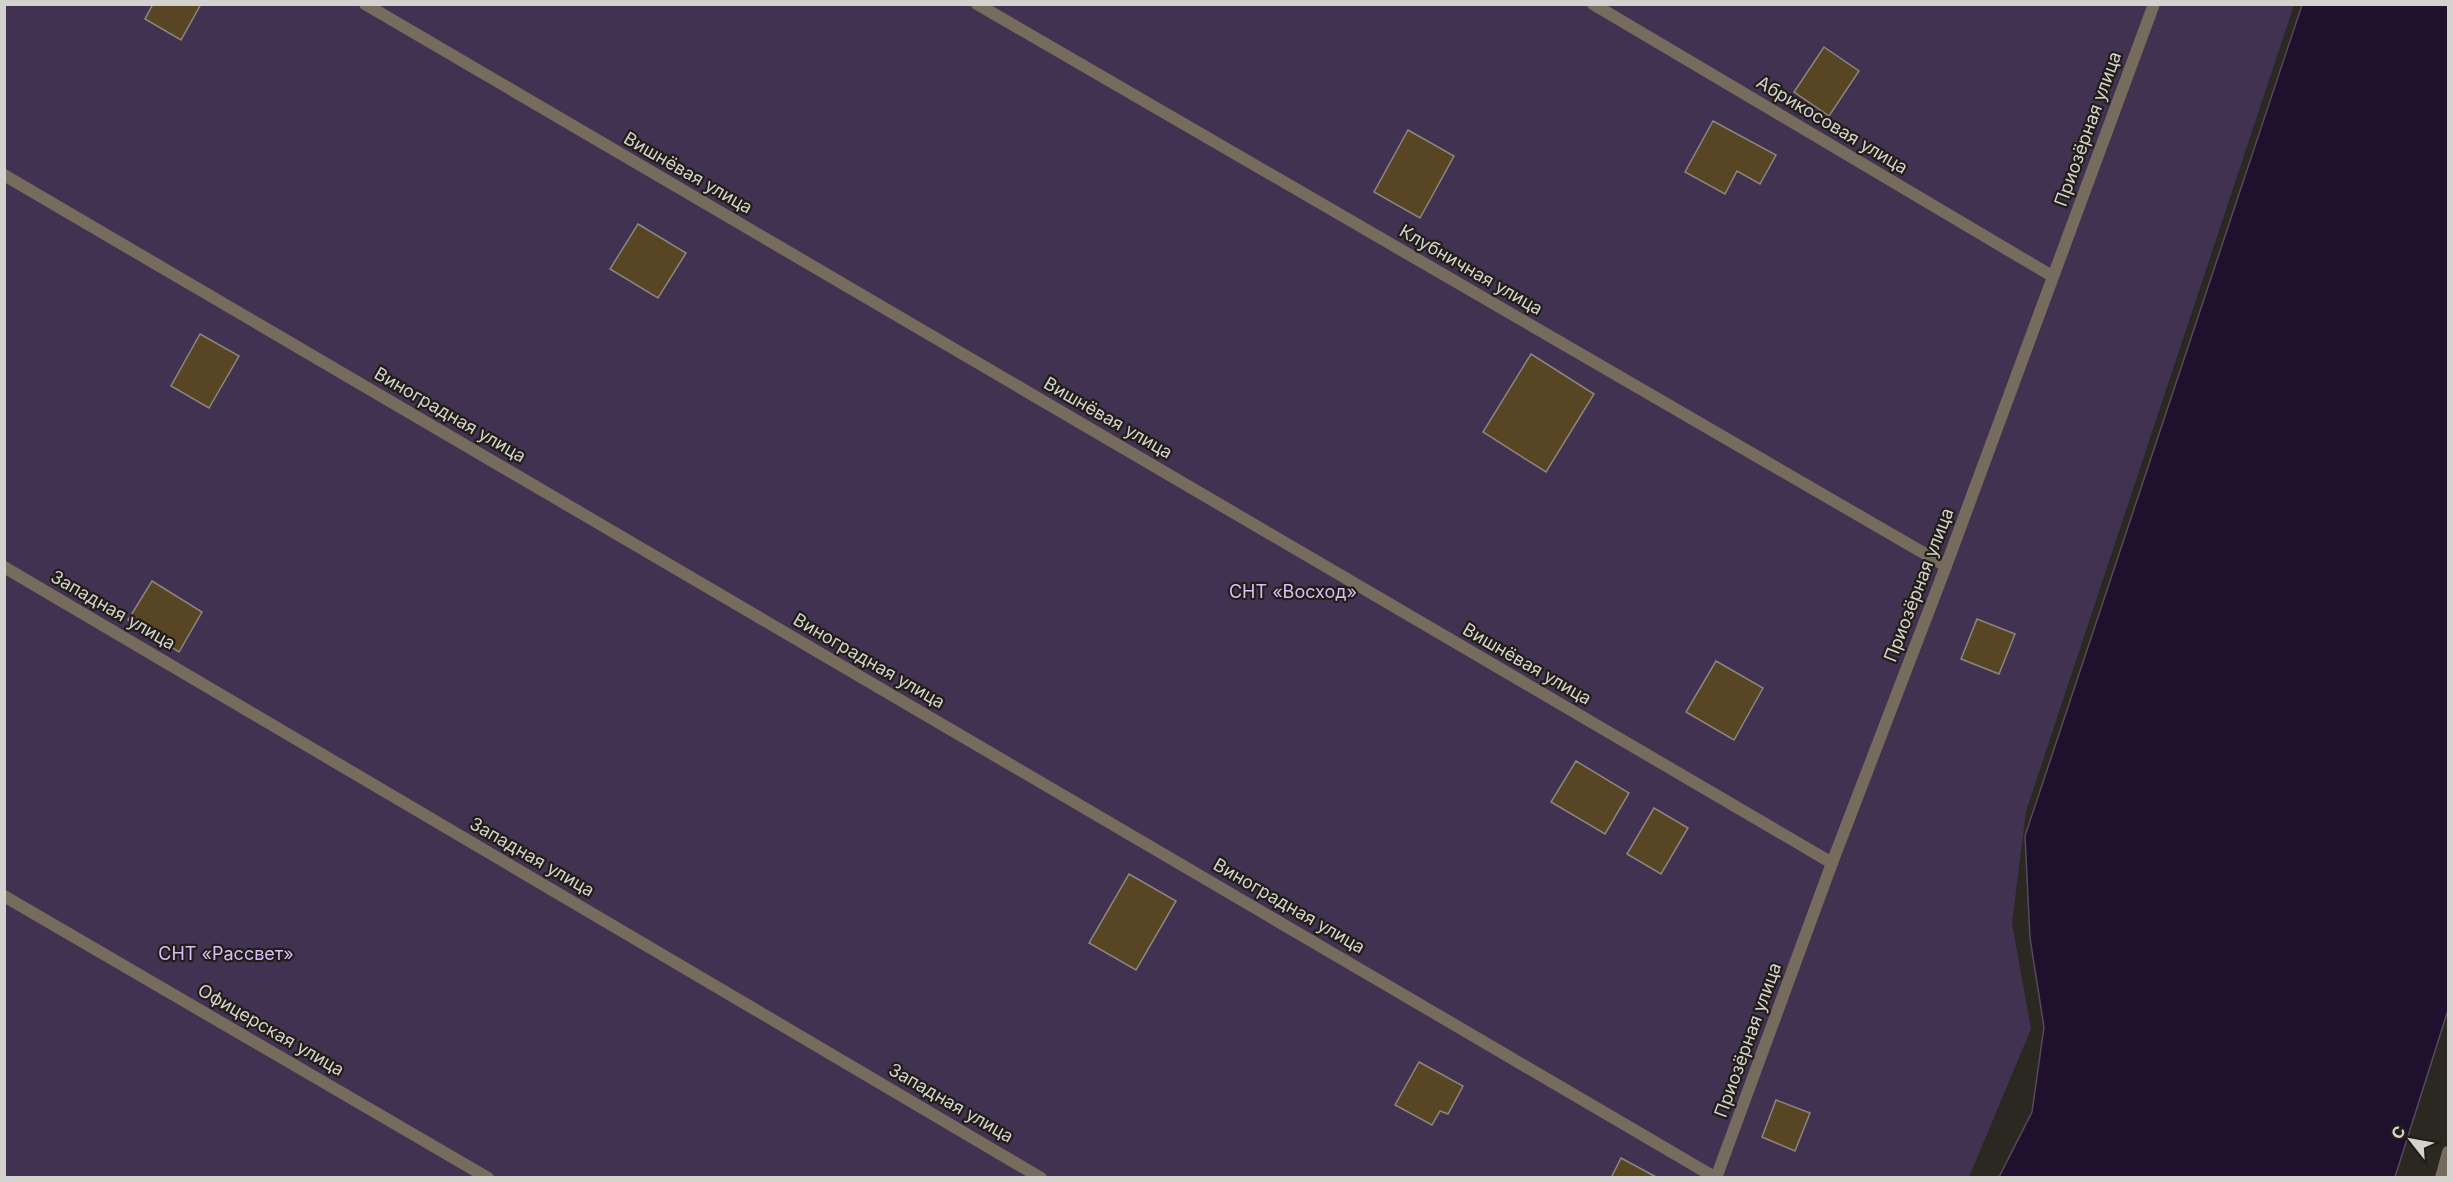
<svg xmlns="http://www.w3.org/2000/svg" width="2453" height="1182" font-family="Inter,sans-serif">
<rect width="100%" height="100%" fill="#2b2822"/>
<!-- green -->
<polygon fill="#403250" points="5,5 2294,5 2026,811 2012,923 2031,1029 1969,1177 5,1178"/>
<!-- water -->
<polygon fill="#1f102d" stroke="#554a5d" stroke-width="1.5" points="2302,5 2448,5 2448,1010 2395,1177 1999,1177 2032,1112 2044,1027 2030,938 2025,836"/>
<!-- building -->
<g fill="#574523" stroke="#8b877f" stroke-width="1.5">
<polygon points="153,4 201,4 181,40 145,19"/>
<polygon points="1824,47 1859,71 1829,116 1794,92"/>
<polygon points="1713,121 1776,155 1760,184 1737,171 1725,194 1685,172"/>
<polygon points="1408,130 1454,156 1420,218 1374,192"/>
<polygon points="638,224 686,253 658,298 610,269"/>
<polygon points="200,334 239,356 209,408 171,386"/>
<polygon points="1531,354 1594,394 1546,472 1483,432"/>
<polygon points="152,581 202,612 179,652 128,620"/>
<polygon points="1977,619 2015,634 1999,674 1961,659"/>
<polygon points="1716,661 1763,688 1734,740 1686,712"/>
<polygon points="1576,761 1629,793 1605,834 1551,802"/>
<polygon points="1654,808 1688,828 1661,874 1627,854"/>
<polygon points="1129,874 1176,901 1136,970 1089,943"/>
<polygon points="1419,1062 1463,1086 1448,1114 1440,1111 1432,1125 1395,1105"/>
<polygon points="1776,1100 1810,1113 1795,1151 1762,1137"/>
<polygon points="1621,1158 1658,1178 1611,1178"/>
</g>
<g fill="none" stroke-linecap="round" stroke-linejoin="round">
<!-- street -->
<g stroke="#756c5d" stroke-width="12">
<polyline points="365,4 1832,863"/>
<polyline points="977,4 1946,566"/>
<polyline points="1593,4 2052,276"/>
<polyline points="4,175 1716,1178"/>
<polyline points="4,567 1041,1178"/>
<polyline points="4,896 488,1178"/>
<polyline points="1716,1178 1832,863 1946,566 2154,4"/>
<polyline points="2441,1178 2448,1152"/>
</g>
</g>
<g text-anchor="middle" stroke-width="4.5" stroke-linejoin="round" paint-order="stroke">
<!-- street labels -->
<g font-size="18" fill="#d4d2ce" stroke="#211e18">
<text transform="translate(1832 125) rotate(31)" y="6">Абрикосовая улица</text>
<text transform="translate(2088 129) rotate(-70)" y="6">Приозёрная улица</text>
<text transform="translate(688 173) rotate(30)" y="6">Вишнёвая улица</text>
<text transform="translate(1471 270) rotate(30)" y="6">Клубничная улица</text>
<text transform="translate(450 415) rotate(30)" y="6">Виноградная улица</text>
<text transform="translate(1108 418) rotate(30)" y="6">Вишнёвая улица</text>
<text transform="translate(1919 585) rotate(-69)" y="6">Приозёрная улица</text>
<text transform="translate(113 610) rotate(30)" y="6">Западная улица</text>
<text transform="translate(869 661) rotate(30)" y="6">Виноградная улица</text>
<text transform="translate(1527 664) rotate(30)" y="6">Вишнёвая улица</text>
<text transform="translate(532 857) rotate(30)" y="6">Западная улица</text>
<text transform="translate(1289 906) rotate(30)" y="6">Виноградная улица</text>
<text transform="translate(271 1030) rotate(30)" y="6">Офицерская улица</text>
<text transform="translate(1748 1040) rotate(-70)" y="6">Приозёрная улица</text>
<text transform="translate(951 1103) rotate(30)" y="6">Западная улица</text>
</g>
<!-- park labels -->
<g font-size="18" fill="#d8bdf8" stroke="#211e18">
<text x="1293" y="598">СНТ «Восход»</text>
<text x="226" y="960">СНТ «Рассвет»</text>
</g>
</g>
<!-- border -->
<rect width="2453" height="1182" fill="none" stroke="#d4d2ce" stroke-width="12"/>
<!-- north arrow -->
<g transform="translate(2411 1140) rotate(301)" stroke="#211e18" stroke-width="4.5" paint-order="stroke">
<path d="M0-4.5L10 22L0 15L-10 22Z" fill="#d4d2ce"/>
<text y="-9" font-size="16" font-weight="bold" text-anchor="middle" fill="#d4d2ce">С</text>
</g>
</svg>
